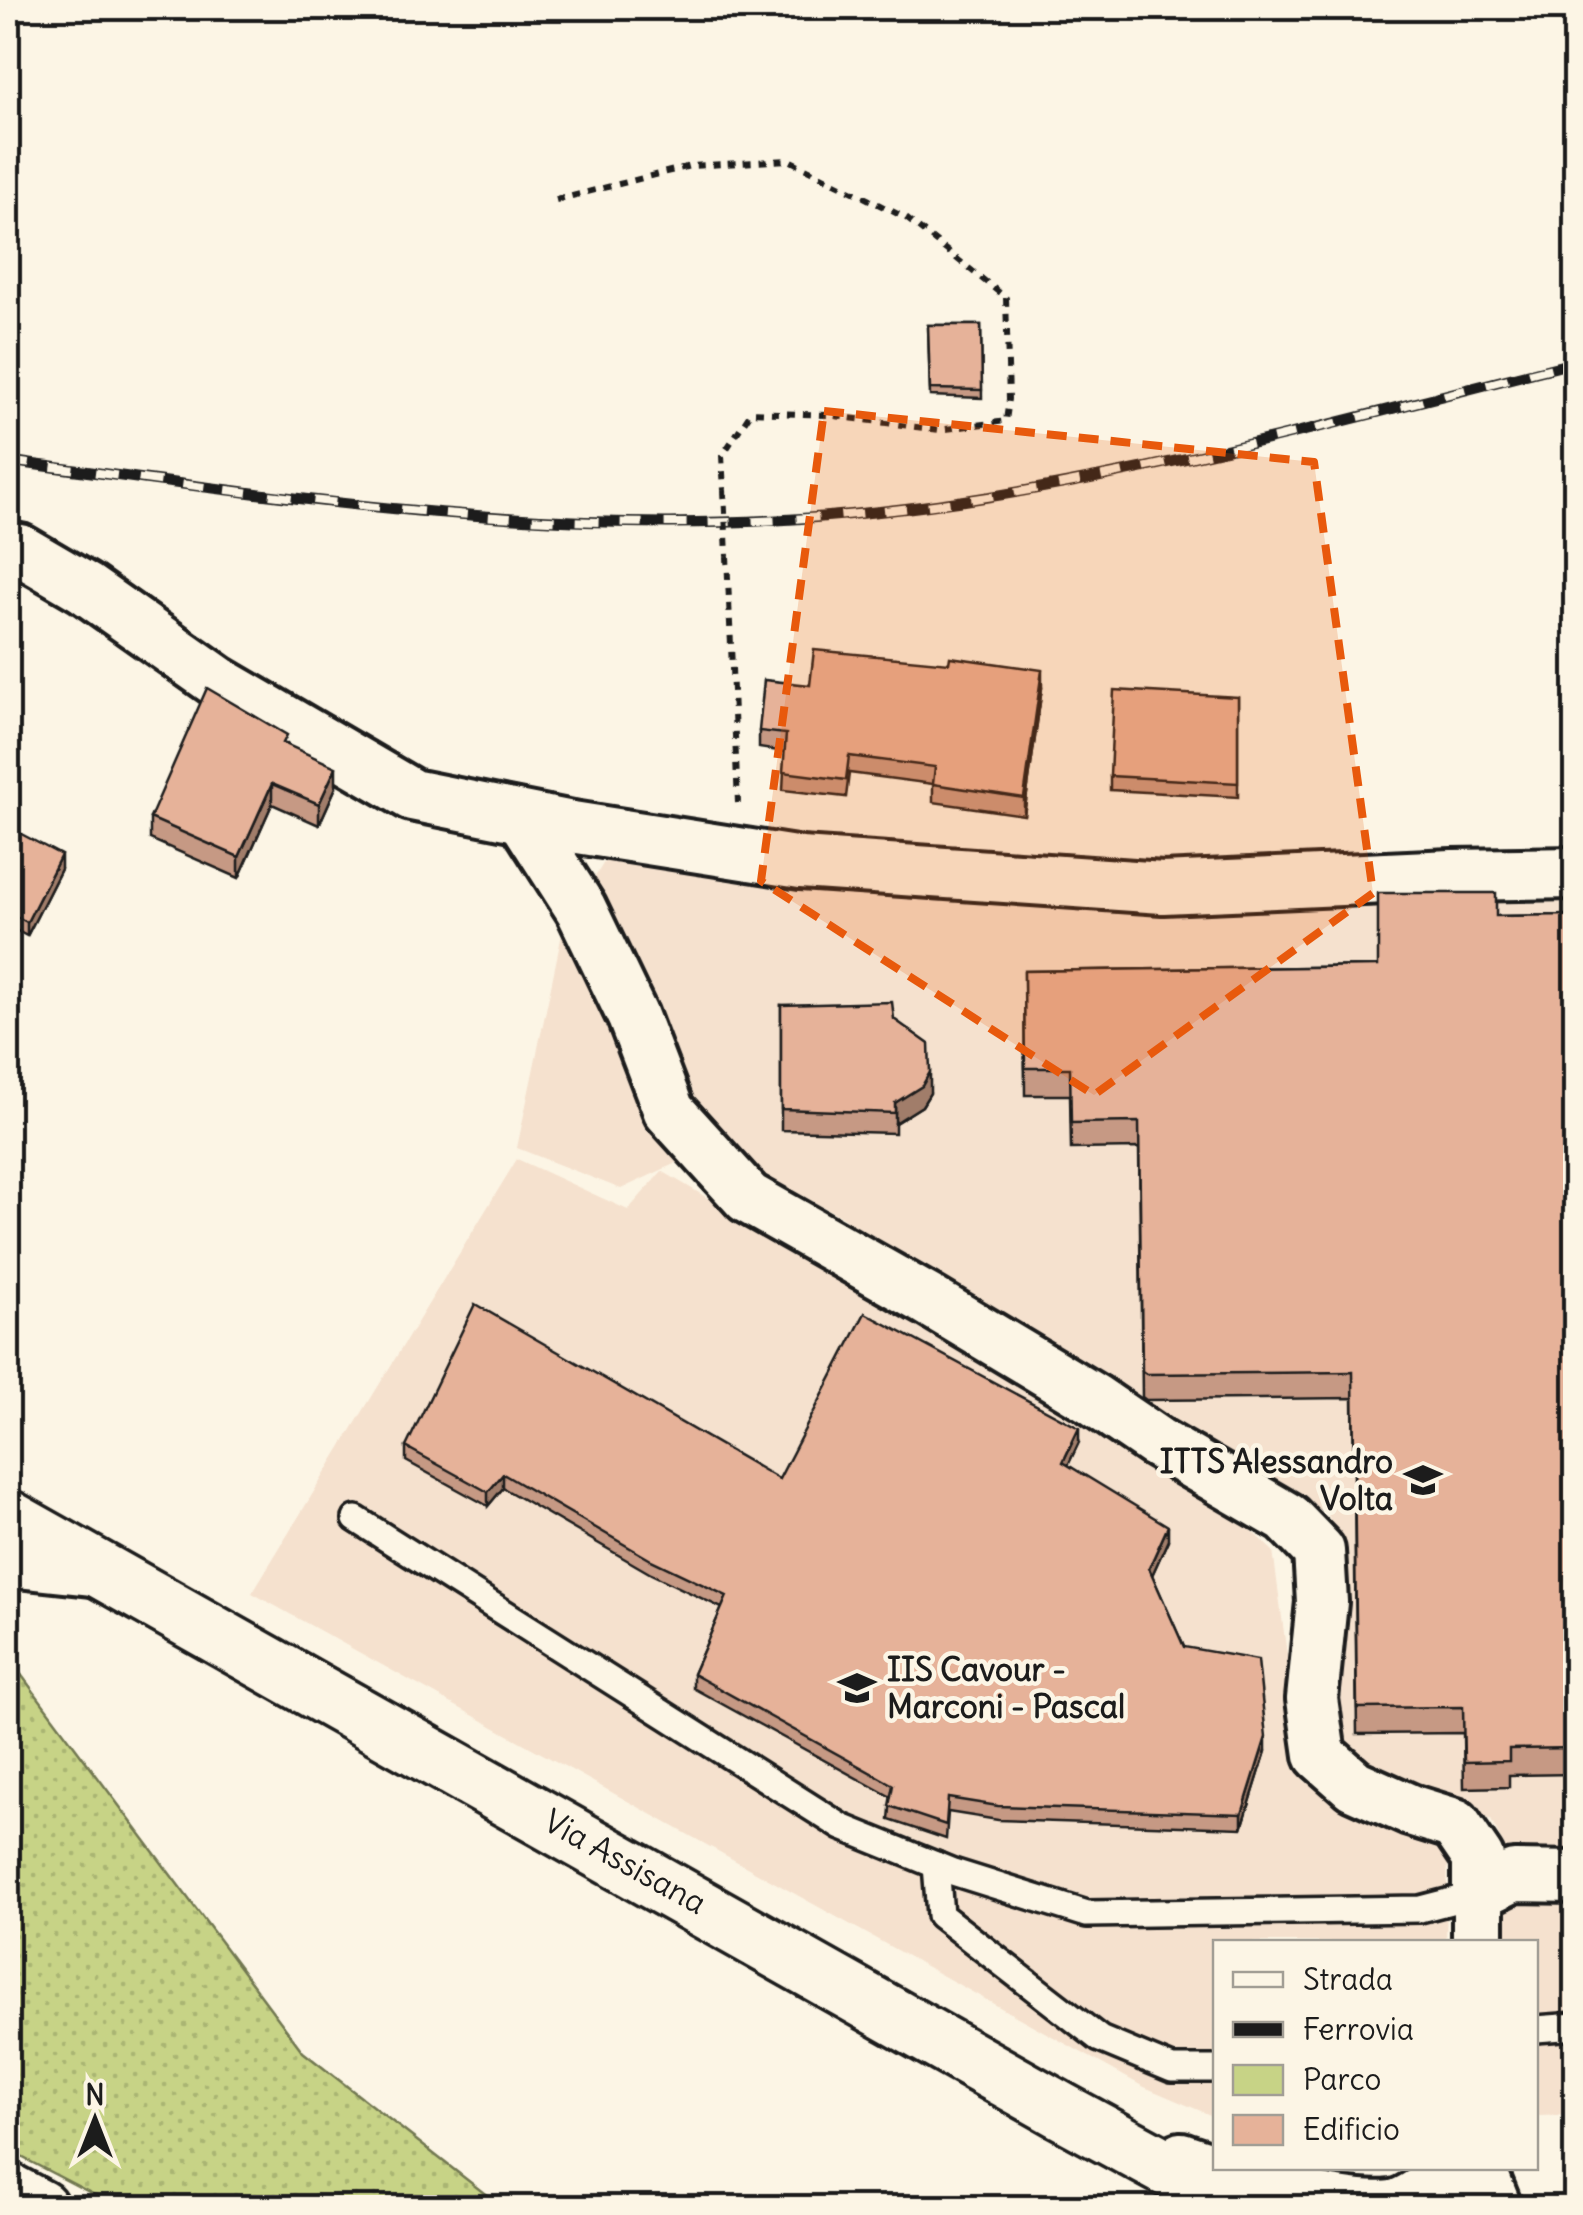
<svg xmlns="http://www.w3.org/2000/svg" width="1583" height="2215" font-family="Delius,sans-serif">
<defs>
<pattern id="green-dots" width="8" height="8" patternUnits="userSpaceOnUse" patternTransform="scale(2.5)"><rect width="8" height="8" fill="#c7d386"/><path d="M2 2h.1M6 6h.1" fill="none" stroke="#aab573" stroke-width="1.8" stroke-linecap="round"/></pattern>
</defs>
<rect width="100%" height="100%" fill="#fcf5e5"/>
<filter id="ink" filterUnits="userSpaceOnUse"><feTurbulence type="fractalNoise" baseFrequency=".01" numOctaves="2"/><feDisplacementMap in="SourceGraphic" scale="20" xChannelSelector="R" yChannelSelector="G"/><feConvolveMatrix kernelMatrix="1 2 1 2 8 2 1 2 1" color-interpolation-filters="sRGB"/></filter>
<g filter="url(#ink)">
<!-- built -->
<g fill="#f5e1ce">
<polygon points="606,859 806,886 1114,913 1365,903 1575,900 1575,2115 1536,2116 1536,1942 1498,1942 1507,1852 1491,1820 1357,1759 1334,1739 1336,1539 1328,1514 869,1242 843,1217 775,1182 721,1142 621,1189 517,1148 563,929"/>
<polygon points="517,1159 628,1210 662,1171 1221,1503 1273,1551 1304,1781 1427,1839 1448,1854 1446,1942 1216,1942 1215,2117 1142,2086 252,1593"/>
</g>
<!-- green -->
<polygon fill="url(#green-dots)" stroke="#727851" stroke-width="2.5" points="8,1657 303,2052 502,2207 118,2207 8,2150"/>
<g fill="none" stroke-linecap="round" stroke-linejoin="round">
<!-- lane casing -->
<g stroke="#1c1c1c" stroke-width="32">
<g id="lane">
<polyline points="356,1519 842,1827 953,1872 1087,1914 1420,1909 1478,1894"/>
<polyline points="936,1865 940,1915 1100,2039 1172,2069 1216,2069"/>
<polyline points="1536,2029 1576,2026"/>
</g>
</g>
<!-- street casing -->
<g stroke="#1c1c1c" stroke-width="58">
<g id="street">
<polyline points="8,549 20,550 85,588 217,681 412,795 572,827 801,863 1163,888 1452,875 1576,873"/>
<polyline points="523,818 581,909 633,1017 669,1111 748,1198 928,1300 1093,1399 1156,1442 1287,1518 1319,1551 1322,1602 1312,1699 1320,1755 1354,1785 1410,1810 1455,1824 1478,1858 1478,1942"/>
<polyline points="8,1561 101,1571"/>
<polyline points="1478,1894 1514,1876 1576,1877"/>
<path d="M1181 2158C1238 2177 1332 2212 1391 2206 1408 2205 1442 2178 1458 2168"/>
<polyline points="1480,2168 1496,2208"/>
</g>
</g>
<!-- secondary casing -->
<g stroke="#1c1c1c" stroke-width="62">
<polyline id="secondary" points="8,1518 1060,2110 1241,2208"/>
</g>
<!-- highway casing -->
<g stroke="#1c1c1c" stroke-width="62">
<polyline id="highway" points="8,2191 40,2208"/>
</g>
<!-- path -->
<g stroke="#1c1c1c" stroke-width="6" stroke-dasharray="8 8" stroke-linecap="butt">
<polyline points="556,200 690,166 789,160 906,218 1006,298 1009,399 1006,421 939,430 827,415 751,412 722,456 724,490"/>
<polyline points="727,556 738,803"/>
</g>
<!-- lane -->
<use href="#lane" stroke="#fcf5e5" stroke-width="25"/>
<!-- street -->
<use href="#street" stroke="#fcf5e5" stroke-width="50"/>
<!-- secondary -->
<use href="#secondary" stroke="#fcf5e5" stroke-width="55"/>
<!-- highway -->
<use href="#highway" stroke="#fcf5e5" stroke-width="55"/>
<!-- rail casing -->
<g stroke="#1c1c1c" stroke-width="11">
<path id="rail" d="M8 461C267 495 532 536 794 519 1060 502 1318 426 1576 362"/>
</g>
<!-- rail -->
<use href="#rail" stroke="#fcf5e5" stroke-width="8" stroke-dasharray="22" stroke-linecap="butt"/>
<!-- path-bridge -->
<polyline stroke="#1c1c1c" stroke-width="6" stroke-dasharray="8 8" stroke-linecap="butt" points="724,490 727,556"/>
</g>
<!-- wall -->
<g fill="#c69984" stroke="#1c1c1c" stroke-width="2.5">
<polygon points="928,325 981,325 982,398 930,396"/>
<polygon points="810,685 1042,688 1024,815 933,802 933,784 849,773 846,797 783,790 785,752 759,748 759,731"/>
<polygon points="1238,697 1238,797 1110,790 1110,776"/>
<polygon points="287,744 336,787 319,825 272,804 239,878 150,839 150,818"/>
<polygon points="8,827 61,869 27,936 8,926"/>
<polygon points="1576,915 1576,1774 1509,1775 1509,1787 1464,1788 1463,1733 1357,1734 1353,1398 1146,1400 1142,1397 1139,1148 1071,1149 1070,1095 1025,1095 1024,971 1378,966 1496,916"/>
<polygon points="781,1005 894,1019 930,1093 922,1106 895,1123 895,1133 781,1130"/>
<polygon points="1079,1442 1068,1465 1168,1540 1152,1575 1184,1647 1266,1751 1242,1828 998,1820 948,1812 946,1839 889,1820 891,1797 693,1688 693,1674 722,1608 651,1574 503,1488 488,1506 406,1461 406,1447 779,1479"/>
</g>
<!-- shaded-wall -->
<g fill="#a17d6b" stroke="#1c1c1c" stroke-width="2.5">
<polygon points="1042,670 1042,688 1024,815 1024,798"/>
<polygon points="336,767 336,787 319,825 319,804"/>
<polygon points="272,784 272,804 239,878 239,857"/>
<polygon points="61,855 61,869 27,936 27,922"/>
<polygon points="930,1072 930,1093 922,1106 895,1123 895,1103"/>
<polygon points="1079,1428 1079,1442 1063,1476 1063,1462"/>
<polygon points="503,1474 503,1488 488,1506 488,1492"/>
<polygon points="1168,1526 1168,1540 1149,1582 1149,1568"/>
<polygon points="1266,1737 1266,1751 1242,1828 1242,1814"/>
</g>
<!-- building -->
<g fill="#e6b299" stroke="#1c1c1c" stroke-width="2.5">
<polygon points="928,325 981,325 982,390 930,389"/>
<polygon points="814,650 949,663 950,657 1042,670 1024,798 933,784 935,767 849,756 846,780 783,772 786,734 759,731 764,680 810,685"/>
<polygon points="207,688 287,735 283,743 336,767 319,804 272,784 239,857 150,818"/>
<polygon points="1114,690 1238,697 1238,783 1110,776"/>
<polygon points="8,827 61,855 27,922 8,912"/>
<polygon points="1378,893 1496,893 1496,916 1576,915 1576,1748 1509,1749 1509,1761 1464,1762 1463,1707 1357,1708 1353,1372 1146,1374 1142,1371 1139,1122 1071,1123 1070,1068 1025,1068 1024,971 1378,966"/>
<polygon points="892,1002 894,1019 929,1044 930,1072 922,1086 895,1103 895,1113 781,1109 781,1005"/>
<polygon points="475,1304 779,1479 865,1313 1079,1428 1063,1462 1168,1526 1149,1568 1184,1647 1258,1660 1266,1737 1242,1814 998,1806 948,1798 946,1825 889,1806 893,1785 693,1674 727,1596 651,1560 503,1474 488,1492 406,1447"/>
</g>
</g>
<!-- marked area -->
<path fill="#e8590c" fill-opacity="0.2" stroke="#e8590c" stroke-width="8" stroke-dasharray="20 12" stroke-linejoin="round" d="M824 411 1314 462 1373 893 1094 1095 761 881Z"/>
<!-- icons -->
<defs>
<g id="university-bare" transform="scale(3)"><path d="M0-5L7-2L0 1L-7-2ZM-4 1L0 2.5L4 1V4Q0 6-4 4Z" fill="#1c1c1c" stroke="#fcf5e5" stroke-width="2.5" paint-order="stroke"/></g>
</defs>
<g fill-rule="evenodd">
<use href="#university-bare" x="1423" y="1480"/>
<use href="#university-bare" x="857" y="1688"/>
</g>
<g text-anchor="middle" stroke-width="9" stroke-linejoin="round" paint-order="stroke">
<!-- poi labels -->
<g font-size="32" font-weight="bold" fill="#1c1c1c" stroke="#fcf5e5" text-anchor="end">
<text x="1393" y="1473">ITTS Alessandro<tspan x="1393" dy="37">Volta</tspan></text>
<text x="887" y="1681" text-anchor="start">IIS Cavour -<tspan x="887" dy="37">Marconi - Pascal</tspan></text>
</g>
<!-- street labels -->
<g font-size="32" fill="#1c1c1c" stroke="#fcf5e5">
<text transform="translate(625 1862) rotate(29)" y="11">Via Assisana</text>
</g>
</g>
<!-- margin -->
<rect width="1583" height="2215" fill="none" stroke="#fcf5e5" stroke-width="40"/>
<rect x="20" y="20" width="1543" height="2175" fill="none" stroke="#1c1c1c" stroke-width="4" filter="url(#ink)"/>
<!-- legend -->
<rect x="1213" y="1940" width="325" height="230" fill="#fcf5e5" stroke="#a29e95" stroke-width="2.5"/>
<rect x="1233" y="1972" width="50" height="15" fill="#fcf5e5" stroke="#a29e95" stroke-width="2.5"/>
<text x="1303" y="1990" font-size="30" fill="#1c1c1c">Strada</text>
<rect x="1233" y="2022" width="50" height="15" fill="#1c1c1c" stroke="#a29e95" stroke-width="2.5"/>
<text x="1303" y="2040" font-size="30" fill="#1c1c1c">Ferrovia</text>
<rect x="1233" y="2065" width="50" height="30" fill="#c7d386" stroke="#a29e95" stroke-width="2.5"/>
<text x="1303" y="2090" font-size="30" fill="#1c1c1c">Parco</text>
<rect x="1233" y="2115" width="50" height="30" fill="#e6b299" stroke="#a29e95" stroke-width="2.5"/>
<text x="1303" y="2140" font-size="30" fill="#1c1c1c">Edificio</text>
<!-- north arrow -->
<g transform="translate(95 2120)" stroke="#fcf5e5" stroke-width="8" paint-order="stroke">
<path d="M0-8L18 38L0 25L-18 38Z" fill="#1c1c1c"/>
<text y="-15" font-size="28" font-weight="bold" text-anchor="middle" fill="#1c1c1c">N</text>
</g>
</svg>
